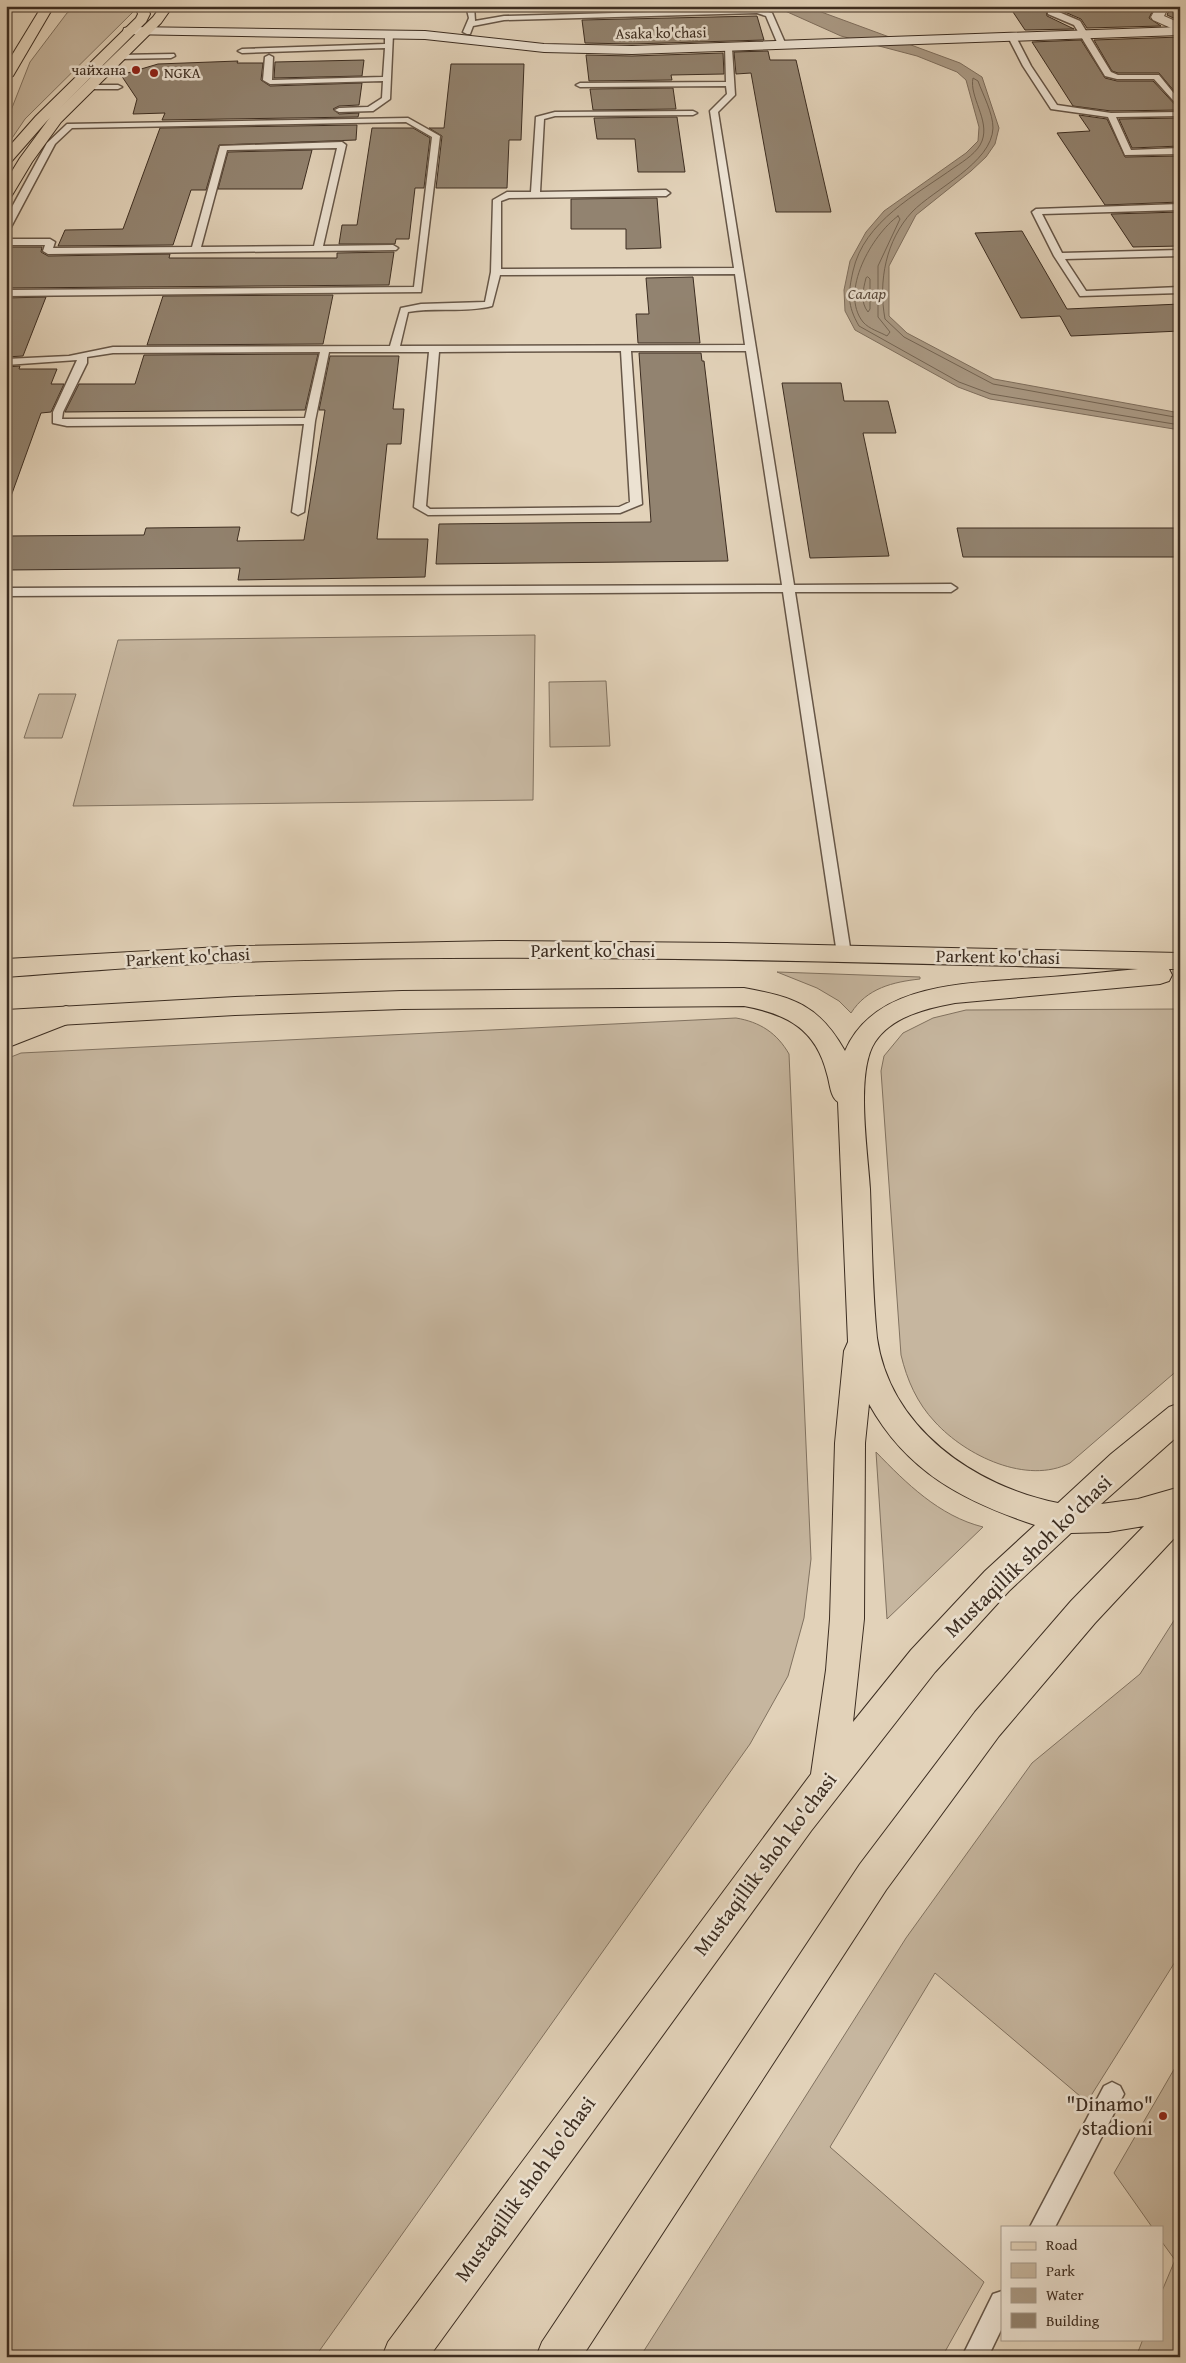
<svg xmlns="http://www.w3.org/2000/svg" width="1186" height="2363" font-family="'Gentium Book Plus',serif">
<rect width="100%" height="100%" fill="#e2d2b9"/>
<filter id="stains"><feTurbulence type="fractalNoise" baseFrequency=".004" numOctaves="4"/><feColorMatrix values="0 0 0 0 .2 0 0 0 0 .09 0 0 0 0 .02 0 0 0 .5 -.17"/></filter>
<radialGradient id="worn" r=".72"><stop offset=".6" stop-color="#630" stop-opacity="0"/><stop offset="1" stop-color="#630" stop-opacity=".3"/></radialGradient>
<!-- green -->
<g fill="#c6b69f" stroke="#817260">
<polygon points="77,6 128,6 134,11 25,119 6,147 6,123 30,62 67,13"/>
<polygon points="535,635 533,800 73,806 118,640"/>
<polygon points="606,681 610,746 550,747 549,682"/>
<polygon points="39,694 76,694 62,738 24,738"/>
<path d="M777 972 920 977V979C893 982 867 988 851 1013L839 1001 817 988Z"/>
<path d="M1180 1009V1368L1070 1463C1027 1485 966 1456 935 1422 917 1403 907 1380 901 1355L881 1071 884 1056 903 1033 933 1018 966 1010Z"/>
<path d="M736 1018C760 1022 777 1033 789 1054L811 1559 804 1618 788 1676 750 1744 315 2357H6V1059L21 1053Z"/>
<path d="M876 1452C906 1483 939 1516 983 1527L887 1619Z"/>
<polygon points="1180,1611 1180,1954 1087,2102 935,1973 830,2147 984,2282 942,2357 640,2357 906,1938 1032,1763 1140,1674"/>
<polygon points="1180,2059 1180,2357 1136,2357 1143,2339 1162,2339 1162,2291 1175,2260 1162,2242 1162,2227 1152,2227 1114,2173"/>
</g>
<!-- water -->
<polygon fill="#aa9a85" stroke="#7e6e5d" points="774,6 805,6 960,63 982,77 999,128 995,144 986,157 971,171 916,215 889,266 889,316 907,333 994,379 1180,413 1180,430 990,399 958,387 855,330 845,311 844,290 850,261 866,232 884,211 966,153 978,141 979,127 966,80 957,72 917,56 841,36"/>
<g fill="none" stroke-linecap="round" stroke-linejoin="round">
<!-- shore -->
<g stroke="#736453" stroke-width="1">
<path d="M898 216 900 219 878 266V317L890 332 887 336C880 332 869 329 863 322 839 292 872 235 898 216Z"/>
<path d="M868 277 870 279V309L868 312C860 302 863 290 866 278Z"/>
<path d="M1180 418 993 384 904 337 885 319C878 281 886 240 912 212 934 189 992 163 993 128 993 113 983 95 978 81L973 78C969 97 990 120 982 141 978 152 964 161 955 167 916 195 864 221 853 271 848 294 847 305 859 326L959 382 991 394 1180 425"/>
</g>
</g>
<!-- building -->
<g fill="#928370" stroke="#3c2d21">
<polygon points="1009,6 1045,6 1047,16 1074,29 1025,30"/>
<polygon points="1076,6 1155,6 1149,18 1161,26 1087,28 1081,19 1060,10"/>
<polygon points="1171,6 1180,6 1180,21 1167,15"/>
<polygon points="757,16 764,40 632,44 585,43 582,20"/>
<polygon points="1180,37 1180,98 1159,73 1118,73 1112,71 1094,40"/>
<polygon points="1081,40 1105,78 1117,81 1153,81 1180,110 1111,111 1073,106 1032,42"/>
<polygon points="768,51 770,60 796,60 831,212 776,212 751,73 736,74 734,52"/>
<polygon points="723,53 724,74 671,75 672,80 589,81 586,55 632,56"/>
<polygon points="364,60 362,76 274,78 275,62"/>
<polygon points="238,61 237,63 263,63 261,80 270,86 362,83 359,105 339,106 333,109 339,114 359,113 358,117 162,120 165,113 133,114 137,99 121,75 158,64"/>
<polygon points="451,64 524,64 521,140 509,140 507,188 436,188 442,136 429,128 444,128"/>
<polygon points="673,88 676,109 593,110 590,89"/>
<polygon points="1079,115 1107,119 1125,157 1180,156 1180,202 1105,205 1057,133 1090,131"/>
<polygon points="677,117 685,172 638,172 635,139 597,139 594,118"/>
<polygon points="1180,118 1180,146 1132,148 1119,119"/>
<polygon points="357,125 356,140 219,145 206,190 191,190 173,245 58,246 65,230 123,229 160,128"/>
<polygon points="372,128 413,128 430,138 424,188 415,188 409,239 396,239 395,244 339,244 342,225 357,225"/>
<polygon points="312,150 302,189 218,189 228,152"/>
<polygon points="657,198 661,248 626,249 626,229 571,229 571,199"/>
<polygon points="1180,212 1180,246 1133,247 1111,214"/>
<polygon points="1022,231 1067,309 1180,304 1180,331 1071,336 1060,316 1021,318 975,233"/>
<polygon points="6,247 42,247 41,252 48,256 170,254 169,258 337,258 337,253 394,252 389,285 6,288"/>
<polygon points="693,277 700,343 638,343 636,314 649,314 646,278"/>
<polygon points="333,295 323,344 147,345 163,296"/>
<polygon points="46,297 23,356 6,357 6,298"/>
<polygon points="639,353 701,353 702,361 704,361 728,561 436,564 439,524 651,522"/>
<polygon points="318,354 305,410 65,412 79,384 135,384 144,355"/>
<polygon points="330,356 399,356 393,409 404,409 401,444 387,444 377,539 428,539 425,577 238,580 240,568 6,570 6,536 144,535 146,528 240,527 237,541 304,540 325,410 319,410"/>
<polygon points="20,366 19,369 57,369 51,384 64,384 51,412 41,413 10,499 6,498 6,367"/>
<polygon points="782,383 841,383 844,401 888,401 896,433 863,433 889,556 810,558"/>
<polygon points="957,528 1180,528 1180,557 963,557"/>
</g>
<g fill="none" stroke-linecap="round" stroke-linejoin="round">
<!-- lane casing -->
<g stroke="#665647" stroke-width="3">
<g id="lane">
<polygon points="466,6 474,6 475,21 504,16 758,9 772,13 786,45 779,47 766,16 757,13 504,20 473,26 470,34 467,34 463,32 469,18"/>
<polygon points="1048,10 1054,10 1080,21 1111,72 1118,75 1159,75 1180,101 1180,108 1154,79 1117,79 1105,76 1074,25 1048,14"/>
<polygon points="389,32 393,34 390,99 373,111 339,112 335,110 339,108 368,107 382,98 383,81 270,84 263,80 265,57 269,55 273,57 272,80 383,77 385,48 242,53 238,51 242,49 385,44 385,34"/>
<polygon points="1009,35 1016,37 1031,66 1057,105 1111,113 1180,112 1180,116 1116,117 1131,150 1180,148 1180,154 1125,155 1108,117 1051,109 1023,66 1008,37"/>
<path d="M725 46 732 48 735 95 718 112 794 585 951 584 957 588 951 592H795L851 954 849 958H839L837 954 783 592 6 596V588L782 585 746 351H631L642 504 620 513 428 515 414 507 429 352H329L315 421 304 512 298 515 292 512 304 424 67 426 53 423V412L77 360 6 365V359L69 356 113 347 390 346 401 308 421 304 485 302 491 272 493 200 507 192H531L536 117 555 112 693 111 697 113 693 115 555 116 544 119 540 192 666 190 670 193 666 196 509 198 501 201V269L734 268 710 111 727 94 726 86 580 87 576 85 580 83 726 82ZM735 274 745 345 400 346 408 312C436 307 465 313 492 306L500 275ZM621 351 630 502 619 507 430 509 426 506 439 352ZM320 352 305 418 62 419 63 412 87 363V357L113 353Z"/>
<polygon points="174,54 175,56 171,58 118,59 114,57 118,55"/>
<polygon points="85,85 118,85 122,87 118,89 88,89 84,87"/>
<polygon points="408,118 440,136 421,292 6,296 6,290 414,287 432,137 406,122 72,128 55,144 11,227 6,230 6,218 47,143 67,124"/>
<path d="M342 142 346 145 323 246 393 245 398 248 396 250 48 254 43 251 45 245H6V239H50L55 242 53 248 192 247 220 146ZM337 148 314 246 201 247 227 150Z"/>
<polygon points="1180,204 1180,210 1042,214 1062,253 1180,250 1180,256 1065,259 1086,291 1180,287 1180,293 1080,296 1054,256 1032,212 1036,209"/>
<polygon points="1112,2082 1120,2086 1124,2094 1055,2227 1030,2227 1104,2086"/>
<polygon points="1002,2291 1002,2328 988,2357 962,2357 993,2294"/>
</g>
</g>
<!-- street casing -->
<g stroke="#665647" stroke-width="2">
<polygon id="street" points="1157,6 1169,6 1164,16 1180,23 1180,32 1153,20 1151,17"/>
</g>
<!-- secondary casing -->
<g stroke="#3c2d21" stroke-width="2">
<polygon id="secondary" points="129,27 425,31 544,44 632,46 1180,27 1180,35 632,54 544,52 425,39 124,34 123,31 124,28"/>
</g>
<!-- primary casing -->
<g stroke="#3c2d21" stroke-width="2">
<g id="primary">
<polygon points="161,6 173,6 161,23 61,122 32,162 11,197 6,198 6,181 20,158 51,116 153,17"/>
<path d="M498 941 726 943 1180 953V969H1169L1172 975 1169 981 1160 984 955 1003C928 1008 892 1016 875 1042 855 1072 868 1153 870 1189 872 1239 872 1289 877 1338 890 1428 974 1486 1058 1503L1111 1454 1169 1407 1180 1403V1434L1101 1504 1138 1499 1180 1487V1532L1095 1623 999 1736 886 1890 582 2357H536L542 2342 860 1864 975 1712 1071 1601 1144 1526 1108 1532 1071 1533 1009 1591 935 1672 811 1831 429 2357H382L388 2342 811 1774 826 1670 830 1619 835 1443 844 1351 848 1342 838 1102C830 1097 830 1083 827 1074 816 1029 787 1014 744 1006L402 1009 235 1015 6 1028V1010L235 997 402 991 744 988C794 997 819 1005 845 1051 875 981 970 984 1035 978 1069 976 1103 972 1138 969 838 962 538 952 239 962 161 965 84 971 6 977V959L238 946ZM869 1404C907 1472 963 1501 1035 1525L985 1571 911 1650 853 1722 864 1619 865 1443Z"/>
</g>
</g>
<!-- highway casing -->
<g stroke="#3c2d21" stroke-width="2">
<g id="highway">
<polygon points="6,6 13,6 10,11 6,12"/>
<polygon points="42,6 54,6 13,76 6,80 6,65"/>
<polygon points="135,6 147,6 150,14 146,22 46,122 11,162 6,163 6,150 36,116 136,18 138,14"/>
<polygon points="66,1006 75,1009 79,1015 75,1021 6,1048 6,1029"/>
</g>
</g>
<!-- lane -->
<use href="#lane" fill="#ece2d2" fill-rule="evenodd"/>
<!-- street -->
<use href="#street" fill="#ece2d2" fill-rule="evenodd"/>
<!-- secondary -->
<use href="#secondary" fill="#ece2d2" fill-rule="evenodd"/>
<!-- primary -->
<use href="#primary" fill="#e2d2b9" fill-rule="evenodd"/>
<!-- highway -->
<use href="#highway" fill="#e2d2b9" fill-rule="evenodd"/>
</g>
<!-- markers -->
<g fill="#8f2418" stroke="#ece2d2" stroke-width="2">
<circle cx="136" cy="70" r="5"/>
<circle cx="154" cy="73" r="5"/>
<circle cx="1163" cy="2116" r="5"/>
</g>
<g text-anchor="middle" stroke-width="5" stroke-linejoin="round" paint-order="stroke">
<!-- far-street labels -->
<g font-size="15" fill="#3c2d21" stroke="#ece2d2">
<text transform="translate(661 33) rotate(-1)" y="5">Asaka ko'chasi</text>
</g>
<!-- far-poi labels -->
<g font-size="15" fill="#3c2d21" stroke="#ece2d2" text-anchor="end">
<text x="126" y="75">чайхана</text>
<text x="164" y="78" text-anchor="start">NGKA</text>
</g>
<!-- far-water labels -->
<g font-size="16" font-style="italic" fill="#58483a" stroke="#ece2d2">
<text x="867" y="299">Салар</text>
</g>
<!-- street labels -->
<g font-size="18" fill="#3c2d21" stroke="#ece2d2">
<text x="593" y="957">Parkent ko'chasi</text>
<text transform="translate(188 957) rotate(-3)" y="6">Parkent ko'chasi</text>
<text transform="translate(998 957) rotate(1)" y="6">Parkent ko'chasi</text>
</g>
<!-- near-street labels -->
<g font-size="21" fill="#3c2d21" stroke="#ece2d2">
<text transform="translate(1028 1556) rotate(-44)" y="7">Mustaqillik shoh ko'chasi</text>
<text transform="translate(765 1864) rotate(-53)" y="7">Mustaqillik shoh ko'chasi</text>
<text transform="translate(525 2189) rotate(-54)" y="7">Mustaqillik shoh ko'chasi</text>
</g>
<!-- near-poi labels -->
<g font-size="21" fill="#3c2d21" stroke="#ece2d2" text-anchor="end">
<text x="1153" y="2111">"Dinamo"<tspan x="1153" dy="24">stadioni</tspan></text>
</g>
</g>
<!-- margin -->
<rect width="1186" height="2363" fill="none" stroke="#e2d2b9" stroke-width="25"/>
<rect x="8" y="8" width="1171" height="2348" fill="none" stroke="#3c2d21" stroke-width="2.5"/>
<rect x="12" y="12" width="1161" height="2338" fill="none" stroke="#3c2d21"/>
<!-- legend -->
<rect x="1001" y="2226" width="162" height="115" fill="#ece2d2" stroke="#a69a8b"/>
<rect x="1011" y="2242" width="25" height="8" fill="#e2d2b9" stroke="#a69a8b"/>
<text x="1046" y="2250" font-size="15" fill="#3c2d21">Road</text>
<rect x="1011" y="2263" width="25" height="15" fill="#c6b69f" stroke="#a69a8b"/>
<text x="1046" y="2276" font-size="15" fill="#3c2d21">Park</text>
<rect x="1011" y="2288" width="25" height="15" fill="#aa9a85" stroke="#a69a8b"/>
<text x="1046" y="2300" font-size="15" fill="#3c2d21">Water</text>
<rect x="1011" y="2313" width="25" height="15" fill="#928370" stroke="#a69a8b"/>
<text x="1046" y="2326" font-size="15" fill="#3c2d21">Building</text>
<rect width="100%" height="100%" filter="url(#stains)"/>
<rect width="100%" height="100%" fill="url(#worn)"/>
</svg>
